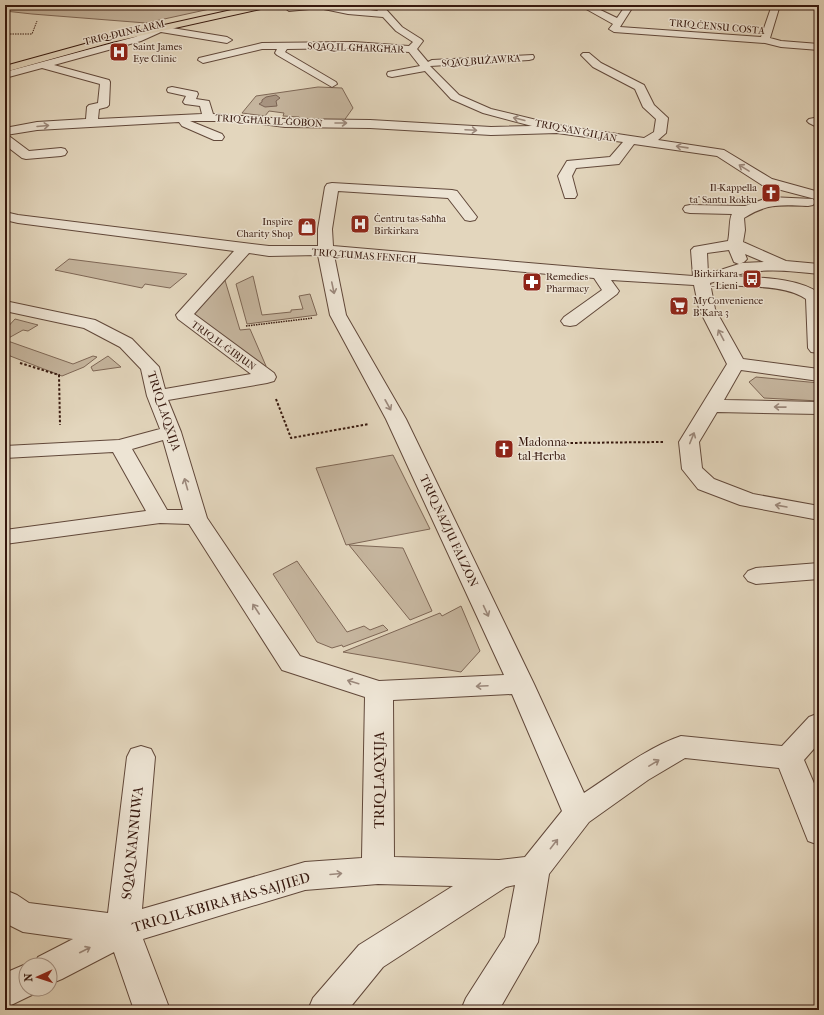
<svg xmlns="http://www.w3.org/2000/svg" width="824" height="1015" font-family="'IM FELL French Canon',serif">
<rect width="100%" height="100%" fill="#e3d6bd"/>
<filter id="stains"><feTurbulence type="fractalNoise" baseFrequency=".005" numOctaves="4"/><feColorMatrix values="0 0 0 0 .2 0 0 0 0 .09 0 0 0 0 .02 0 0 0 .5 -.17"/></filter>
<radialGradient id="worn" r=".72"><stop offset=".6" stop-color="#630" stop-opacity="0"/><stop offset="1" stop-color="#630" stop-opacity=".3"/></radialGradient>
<!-- green -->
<g fill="#c6b69f" stroke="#7e6756">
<polygon points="5,5 228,5 146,23 32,14 5,11"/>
<polygon points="318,87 342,88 353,108 343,122 305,122 299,117 283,116 284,113 269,111 265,116 242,113 256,96"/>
<polygon points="69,259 187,274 170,288 145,284 142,288 55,270"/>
<polygon points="253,276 262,315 291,312 291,310 303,309 299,296 310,294 317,315 247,324 236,284"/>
<polygon points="224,277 240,330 250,329 266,366 258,367 190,315"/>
<polygon points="15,319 38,325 28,331 23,330 5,340 73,364 93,356 97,357 84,367 62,376 5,354 5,330"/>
<polygon points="108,356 121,367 93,371 91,367"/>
<polygon points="756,377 819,383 819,401 764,398 749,382"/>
<polygon points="393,455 430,529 346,545 316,468"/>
<polygon points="349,545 403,548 432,611 410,620"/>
<polygon points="297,561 347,632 364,626 370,630 383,625 388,630 343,647 342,645 332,648 317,642 273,574"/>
<polygon points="461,606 480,651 461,672 343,652 440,613 442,616"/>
</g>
<!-- water -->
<polygon fill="#a89582" stroke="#7a6354" points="276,95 280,98 276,101 277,106 265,107 259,104 262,102 262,100 266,97"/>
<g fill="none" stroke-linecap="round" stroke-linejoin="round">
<!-- minor casing -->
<g stroke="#61483a" stroke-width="2">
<g id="minor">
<polygon points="293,5 332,5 378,11 373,5 382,5 402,27 421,39 423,41 417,49 428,62 432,60 533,55 534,57 533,59 529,60 430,66 459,95 491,109 557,125 644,138 654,132 656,119 643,107 635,89 593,67 581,55 583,53 589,53 601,63 644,85 654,105 668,118 666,133 658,140 724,150 772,179 819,192 819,200 762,185 717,156 634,144 619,164 576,168 572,176 577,195 575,198 565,198 558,176 567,161 610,157 623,142 557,133 491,135 370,128 285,127 238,121 190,121 222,134 224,137 222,140 214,140 182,126 179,122 37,130 6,135 9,136 29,151 61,148 65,149 67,152 65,155 61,156 26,159 22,158 5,145 5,128 37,122 86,119 87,107 89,105 98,103 100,84 42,68 5,78 5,72 135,37 160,26 227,37 232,40 227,43 161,32 141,41 54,65 109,80 110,82 109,105 107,107 99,109 98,119 202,114 200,106 185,104 183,102 186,96 168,92 167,90 168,88 172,87 197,92 198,94 196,99 209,101 213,114 285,119 370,120 491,127 532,126 483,113 451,99 425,71 392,77 388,76 387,74 388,72 420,66 409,52 354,48 287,49 285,52 336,82 337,84 332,87 277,55 275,53 277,49 262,49 203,63 198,60 199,58 262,43 354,42 409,46 413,42 396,31 383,17 348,14 319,8 289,11 285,8 286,6"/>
<polygon points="579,5 590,5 617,18 626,5 634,5 620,27 761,37 772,5 780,5 770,38 781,41 819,44 819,50 781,47 765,43 614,32 609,29 613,24"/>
<polygon points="819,117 819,128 809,123 807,121 809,119"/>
<path d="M332 183 452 190 457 191 477 217 475 220 470 221 465 220 448 198 338 191 332 229 333 246 599 269 693 276 691 250 694 247 728 241C730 234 729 218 732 214L690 213 685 212 683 209 685 206 690 205 745 206 770 197 813 199 815 202 813 205 808 206C782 205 767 203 744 218L745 230 743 242 786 261 819 264V274C791 271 760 267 733 276 760 278 796 277 819 293V353L811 352 808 348 806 299C786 285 748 287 724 285L718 283 717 281 710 283 715 309 743 359 819 369V381L741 370 724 400 819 402V414L717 412 699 442 702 468 714 479 753 494 819 506V520L740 505 698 489 682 469 679 442 727 364 699 309 694 285 611 280 619 291 617 294 576 325 570 326 564 325 561 321 564 317 602 290 594 278 334 255 346 315 406 419 534 684 584 793C613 774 648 747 681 736L782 746 809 717 819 713V743L804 760 819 795V845L808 841 779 768 685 758 648 780 589 822 549 874 538 942 499 1010H461L466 998 505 937 515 885 506 887 383 967 348 1010H308L313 998 359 945 453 886 378 884 305 890 143 939 170 1010H134L114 952 62 979 50 984V965H34L38 957 73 939 23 932 5 923V890L17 895 29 903 108 913 127 757 131 749 141 746 151 749 155 757 142 909 305 862 362 858 365 697 282 670 189 524 160 523 5 544V530L146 511 113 452 5 458V446L119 440 160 429 147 396 141 369 120 347 84 328 5 311V301L95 320 132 339 159 367 165 389 251 374 178 319 176 315 234 251 18 223 5 220V212L18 215 269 246H318V229L325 187 327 184ZM729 250 734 262 739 264 744 262 747 259 745 254 764 262 742 263 708 274 707 253ZM249 253 269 256 318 255 330 315 386 419 504 675 379 681 300 656 207 518 181 432 168 400 267 383 274 381 276 377 274 373 194 314ZM163 440 183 510H167L132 449ZM512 694 562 811 525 857 499 860 394 857 393 700Z"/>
<polygon points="819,563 819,579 756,584 748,581 744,576 748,571 756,568"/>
<polygon points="26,964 30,965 26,965 26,989 39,989 38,992 5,1008 5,973"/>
</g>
</g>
<!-- highway casing -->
<g stroke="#36180e" stroke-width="2">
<polygon id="highway" points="254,5 269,5 265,8 112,42 5,72 5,66 110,37"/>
</g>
<!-- path-far2 -->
<polyline stroke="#36180e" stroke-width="1" stroke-dasharray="1.5 1" stroke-linecap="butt" points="5,34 32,34 37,21"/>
<!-- path-far1 -->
<polyline stroke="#36180e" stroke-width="1.5" stroke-dasharray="1.5 1" stroke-linecap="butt" points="246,326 313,318"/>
<!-- path -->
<g stroke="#36180e" stroke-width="2" stroke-dasharray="2.5 2" stroke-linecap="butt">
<polyline points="20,363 59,375 60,425"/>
<polyline points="276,399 291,438 369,424"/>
<polyline points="566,443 663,442"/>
</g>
<!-- minor -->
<use href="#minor" fill="#ede4d4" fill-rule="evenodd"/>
<!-- highway -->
<use href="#highway" fill="#e3d6bd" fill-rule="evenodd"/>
</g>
<!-- one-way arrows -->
<defs><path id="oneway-shaft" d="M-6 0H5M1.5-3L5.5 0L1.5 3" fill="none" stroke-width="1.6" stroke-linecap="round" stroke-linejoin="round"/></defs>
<g stroke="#9b887b">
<use href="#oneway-shaft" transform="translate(519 119) rotate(-166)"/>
<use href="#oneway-shaft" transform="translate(341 123)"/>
<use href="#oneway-shaft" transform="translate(43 126) rotate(-5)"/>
<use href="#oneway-shaft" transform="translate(471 130) rotate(3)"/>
<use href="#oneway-shaft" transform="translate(682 147) rotate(-172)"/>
<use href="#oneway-shaft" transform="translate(744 168) rotate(-148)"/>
<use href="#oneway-shaft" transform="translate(333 288) rotate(78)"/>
<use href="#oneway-shaft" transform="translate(721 335) rotate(-118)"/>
<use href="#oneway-shaft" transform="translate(388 405) rotate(61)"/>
<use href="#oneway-shaft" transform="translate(780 407) rotate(-179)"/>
<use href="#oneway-shaft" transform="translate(692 438) rotate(-68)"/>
<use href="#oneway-shaft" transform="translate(186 484) rotate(-106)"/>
<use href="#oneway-shaft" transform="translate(781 506) rotate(-170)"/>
<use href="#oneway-shaft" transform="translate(256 609) rotate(-123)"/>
<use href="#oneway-shaft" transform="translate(486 611) rotate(65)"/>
<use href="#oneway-shaft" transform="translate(353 682) rotate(-163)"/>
<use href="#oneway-shaft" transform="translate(482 686) rotate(177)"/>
<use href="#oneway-shaft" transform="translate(654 763) rotate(-31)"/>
<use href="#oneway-shaft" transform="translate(554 844) rotate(-52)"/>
<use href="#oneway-shaft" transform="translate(336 874) rotate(-5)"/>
<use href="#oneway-shaft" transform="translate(85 950) rotate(-27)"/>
</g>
<!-- icons -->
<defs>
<g id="hospital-square" transform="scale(1)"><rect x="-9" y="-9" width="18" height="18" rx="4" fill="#8f2418" stroke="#ede4d4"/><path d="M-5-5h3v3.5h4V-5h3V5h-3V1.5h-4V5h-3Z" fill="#fff"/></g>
<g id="church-square" transform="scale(1)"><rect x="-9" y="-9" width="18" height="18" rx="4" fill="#8f2418" stroke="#ede4d4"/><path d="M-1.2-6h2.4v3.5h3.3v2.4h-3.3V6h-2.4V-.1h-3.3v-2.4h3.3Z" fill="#fff"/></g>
<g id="shop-square" transform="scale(1)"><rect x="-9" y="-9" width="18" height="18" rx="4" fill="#8f2418" stroke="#ede4d4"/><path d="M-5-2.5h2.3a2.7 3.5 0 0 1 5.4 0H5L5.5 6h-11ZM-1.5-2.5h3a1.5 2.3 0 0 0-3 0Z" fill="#fff"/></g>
<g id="bus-square" transform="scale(1)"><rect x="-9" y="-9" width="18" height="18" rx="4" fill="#8f2418" stroke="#ede4d4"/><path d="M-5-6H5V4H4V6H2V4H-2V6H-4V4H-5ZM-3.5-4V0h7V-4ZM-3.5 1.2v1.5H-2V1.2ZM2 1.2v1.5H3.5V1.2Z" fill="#fff"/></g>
<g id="pharmacy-square" transform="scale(1)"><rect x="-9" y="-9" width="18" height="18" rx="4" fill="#8f2418" stroke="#ede4d4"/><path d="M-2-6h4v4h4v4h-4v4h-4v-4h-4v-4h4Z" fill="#fff"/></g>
<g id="supermarket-square" transform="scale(1)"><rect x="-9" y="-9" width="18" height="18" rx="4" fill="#8f2418" stroke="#ede4d4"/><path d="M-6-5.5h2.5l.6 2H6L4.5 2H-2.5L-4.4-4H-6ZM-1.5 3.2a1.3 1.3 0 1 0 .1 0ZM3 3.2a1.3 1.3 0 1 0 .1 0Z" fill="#fff"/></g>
</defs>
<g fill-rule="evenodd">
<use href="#hospital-square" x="119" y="52"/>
<use href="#church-square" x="771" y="193"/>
<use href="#hospital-square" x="360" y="224"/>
<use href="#shop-square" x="307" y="227"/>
<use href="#bus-square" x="752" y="279"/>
<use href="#pharmacy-square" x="532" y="282"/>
<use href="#supermarket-square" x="679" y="306"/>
<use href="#church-square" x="504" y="449"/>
</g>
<g text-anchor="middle" stroke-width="3" stroke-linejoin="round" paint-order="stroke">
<!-- far-street labels -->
<g font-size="10" fill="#36180e" stroke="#ede4d4">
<text transform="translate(717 26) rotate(5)" y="4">TRIQ ĊENSU COSTA</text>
<text transform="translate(124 32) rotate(-13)" y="4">TRIQ DUN KARM</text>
<text transform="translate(356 47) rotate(2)" y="4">SQAQ IL-GĦARGĦAR</text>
<text transform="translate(481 60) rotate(-4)" y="4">SQAQ BUŻAWRA</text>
<text transform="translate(269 120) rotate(3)" y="4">TRIQ GĦAR IL-ĠOBON</text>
<text transform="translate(576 130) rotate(11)" y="4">TRIQ SAN ĠILJAN</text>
<text transform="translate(364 255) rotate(4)" y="4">TRIQ TUMAS FENECH</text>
<text transform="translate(224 345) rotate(36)" y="4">TRIQ IL-ĠIBJUN</text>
</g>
<!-- far-poi labels -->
<g font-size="10" fill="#36180e" stroke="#ede4d4" text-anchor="start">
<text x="133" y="50">Saint James<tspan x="133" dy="12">Eye Clinic</tspan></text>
<text x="757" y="191" text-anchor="end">Il-Kappella<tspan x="757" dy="12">ta' Santu Rokku</tspan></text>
<text x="374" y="222">Ċentru tas-Saħħa<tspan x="374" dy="12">Birkirkara</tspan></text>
<text x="293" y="225" text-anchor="end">Inspire<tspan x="293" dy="12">Charity Shop</tspan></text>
<text x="738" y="277" text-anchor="end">Birkirkara<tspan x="738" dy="12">- Lieni</tspan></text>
<text x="546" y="280">Remedies<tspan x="546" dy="12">Pharmacy</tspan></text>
<text x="693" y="304">MyConvenience<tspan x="693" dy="12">B'Kara 3</tspan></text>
</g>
<!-- street labels -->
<g font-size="12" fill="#36180e" stroke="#ede4d4">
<text transform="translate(164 411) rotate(72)" y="4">TRIQ LAQXIJA</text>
<text transform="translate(449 531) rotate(65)" y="4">TRIQ NAZJU FALZON</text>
</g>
<!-- poi labels -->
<g font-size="12" fill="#36180e" stroke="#ede4d4" text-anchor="start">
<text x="518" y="446">Madonna<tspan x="518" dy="14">tal-Ħerba</tspan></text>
</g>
<!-- near-street labels -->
<g font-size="14" fill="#36180e" stroke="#ede4d4">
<text transform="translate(379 780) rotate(-90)" y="5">TRIQ LAQXIJA</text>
<text transform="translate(132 843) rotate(-84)" y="5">SQAQ NANNUWA</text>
<text transform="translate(221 902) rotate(-16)" y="5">TRIQ IL-KBIRA ĦAS-SAJJIED</text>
</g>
</g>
<!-- margin -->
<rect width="824" height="1015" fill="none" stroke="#e3d6bd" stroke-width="20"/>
<rect x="6" y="6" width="812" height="1003" fill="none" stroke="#36180e" stroke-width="2"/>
<rect x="10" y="10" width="804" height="995" fill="none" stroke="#36180e"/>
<!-- north arrow -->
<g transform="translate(38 977) rotate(267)"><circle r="19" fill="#ede4d4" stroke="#a49285"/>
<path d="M0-3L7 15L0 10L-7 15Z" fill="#8f2418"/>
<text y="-6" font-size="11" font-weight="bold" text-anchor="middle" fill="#36180e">N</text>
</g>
<rect width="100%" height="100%" filter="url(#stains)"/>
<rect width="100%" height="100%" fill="url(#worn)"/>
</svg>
